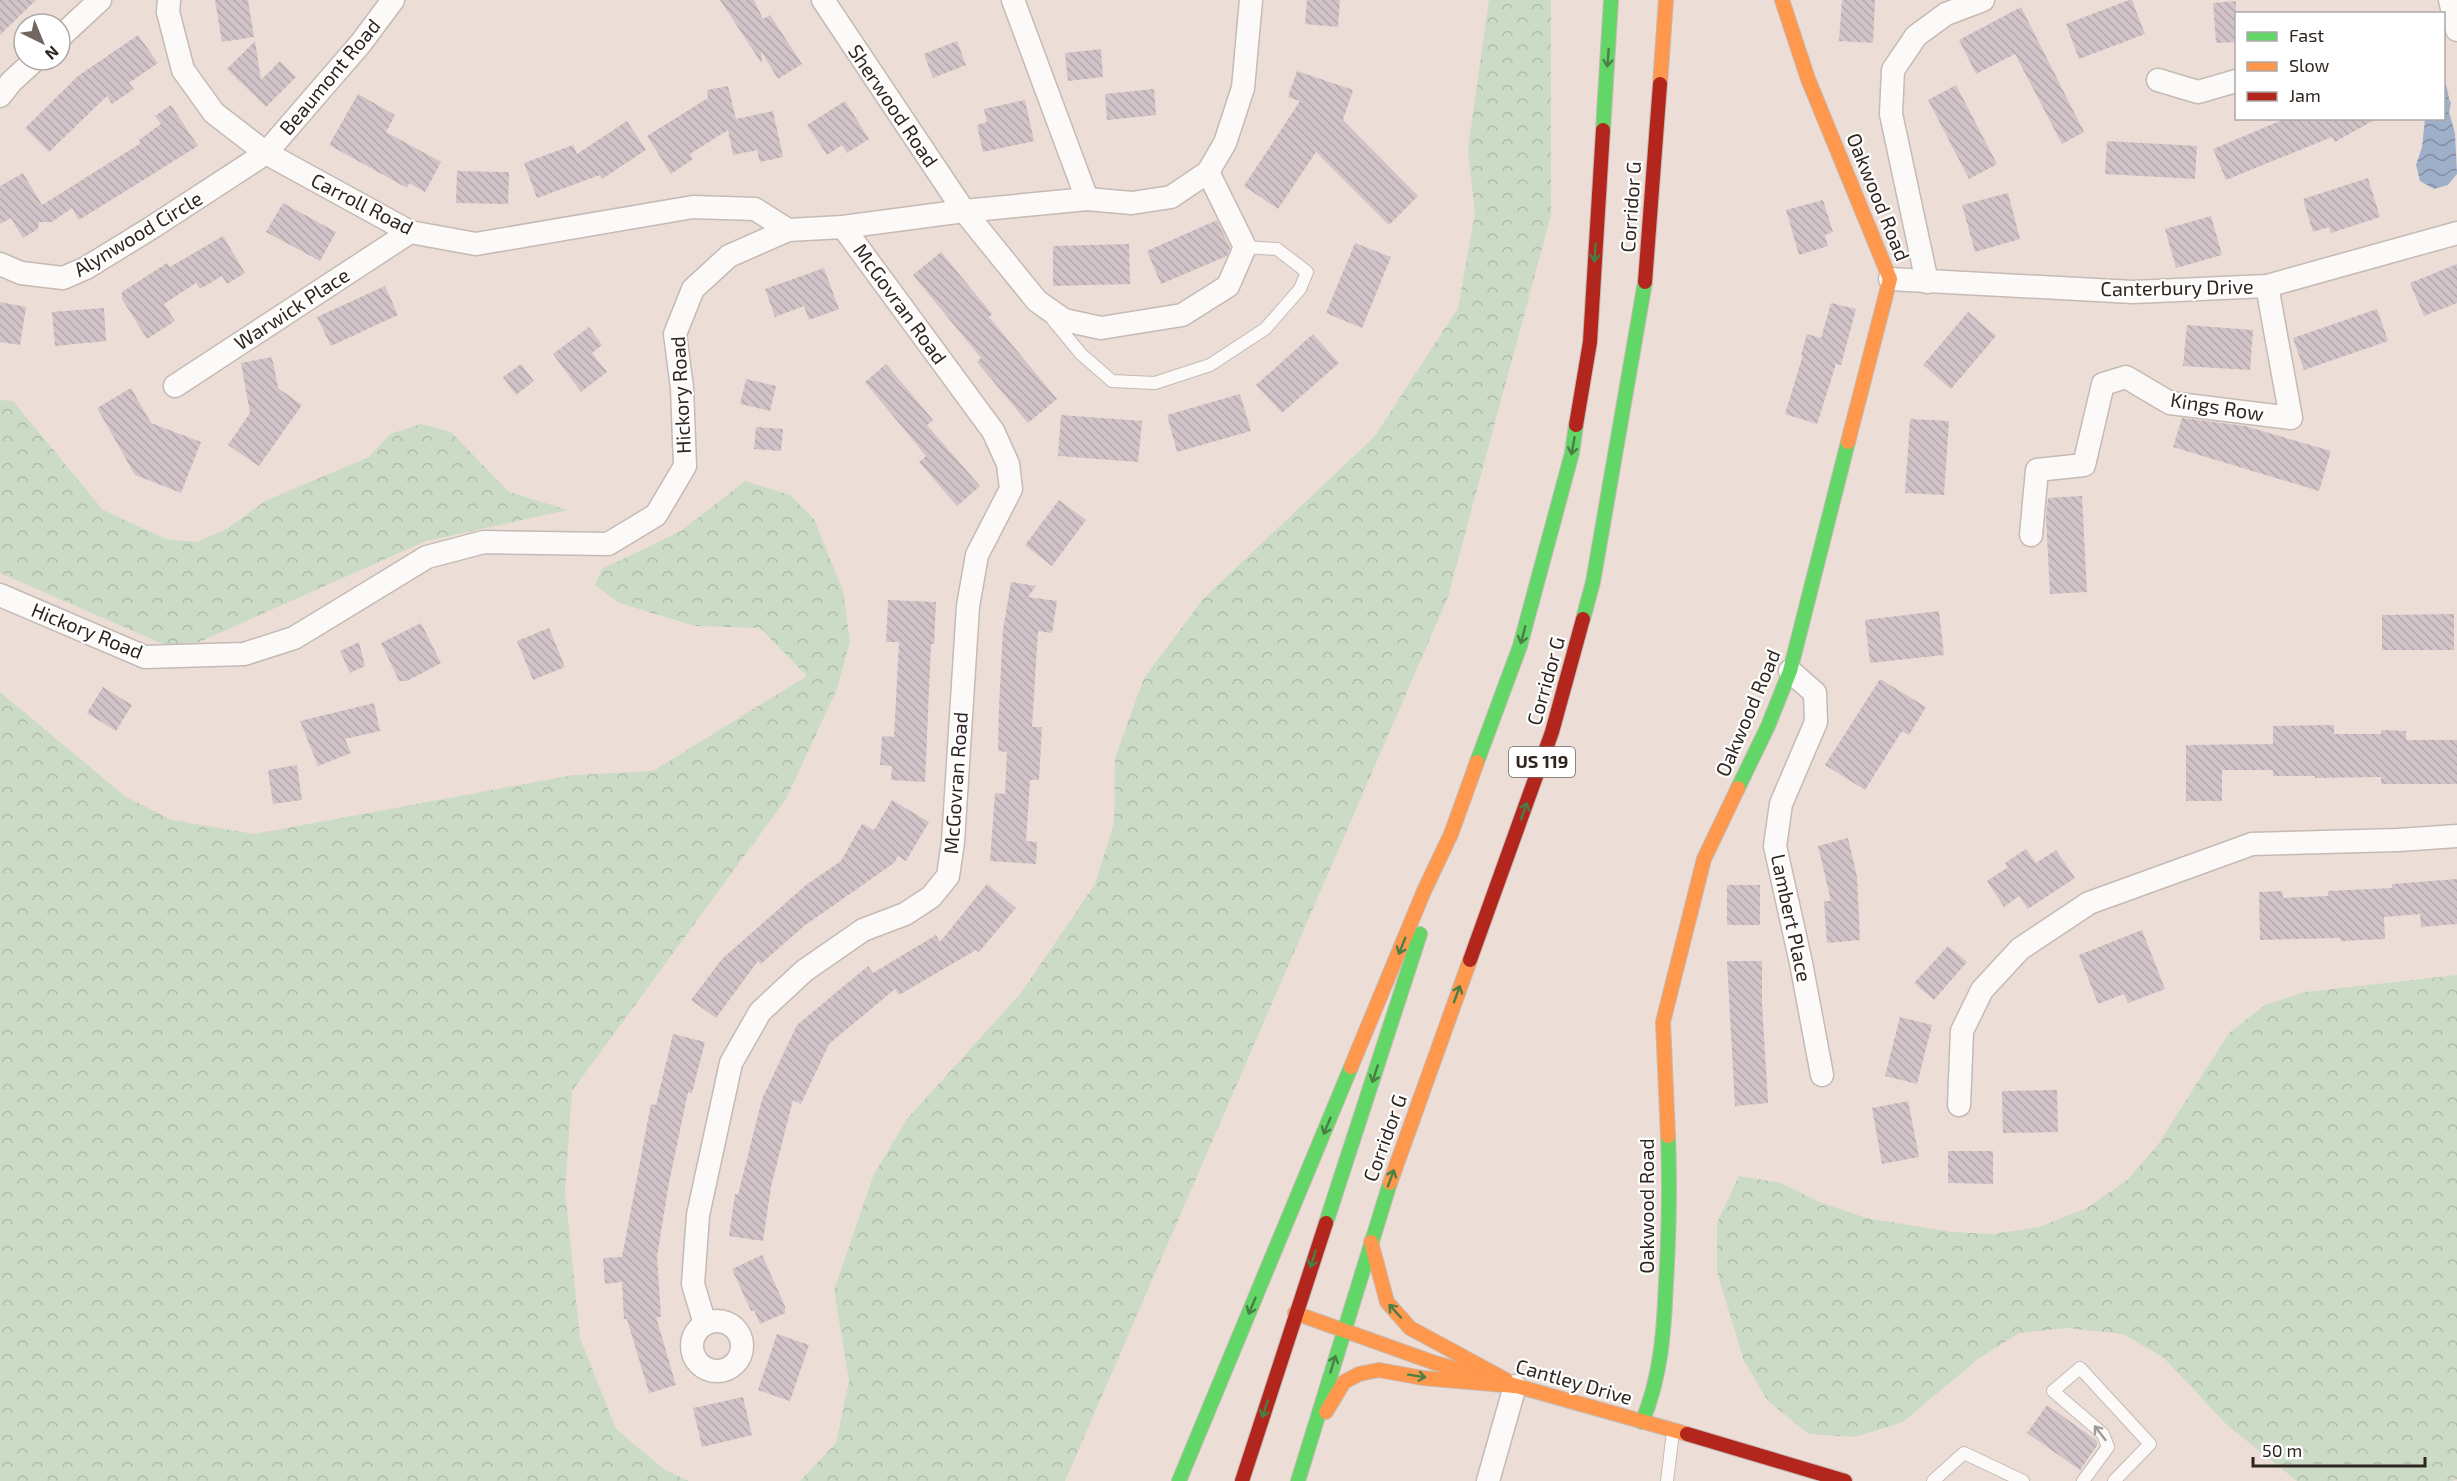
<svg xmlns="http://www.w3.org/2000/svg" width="2457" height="1481" font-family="'Exo 2',sans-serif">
<defs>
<pattern id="forest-crowns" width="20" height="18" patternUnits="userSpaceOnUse" patternTransform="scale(1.5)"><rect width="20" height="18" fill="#ccdbc6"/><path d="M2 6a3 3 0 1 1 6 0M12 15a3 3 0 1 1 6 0" fill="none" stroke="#b0bcaa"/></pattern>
<pattern id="water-waves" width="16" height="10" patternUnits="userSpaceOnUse" patternTransform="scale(1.5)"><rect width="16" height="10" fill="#9eafc9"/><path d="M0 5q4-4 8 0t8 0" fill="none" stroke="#818ea3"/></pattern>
<pattern id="building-back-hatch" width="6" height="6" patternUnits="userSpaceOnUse" patternTransform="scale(1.5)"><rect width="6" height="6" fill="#d1c3c7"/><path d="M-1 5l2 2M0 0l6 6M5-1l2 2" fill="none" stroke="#b4a7ab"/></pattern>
</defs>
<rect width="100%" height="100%" fill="#ecded6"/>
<!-- forest -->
<g fill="url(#forest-crowns)">
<polygon points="1489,0 1551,0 1551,215 1448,597 1065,1481 800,1481 836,1443 849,1381 834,1290 874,1174 907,1119 1021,993 1095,884 1114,823 1115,758 1144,678 1203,599 1375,436 1458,308 1475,213 1468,150"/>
<polygon points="0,400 13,401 103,510 166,539 196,542 227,529 265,501 369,457 390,434 421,424 451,432 509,492 568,510 426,541 179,651 0,573"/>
<polygon points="745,481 790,495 814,519 843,591 850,641 837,689 786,799 572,1091 565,1190 580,1338 616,1429 665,1470 689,1481 0,1481 0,692 126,797 172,820 254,834 573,775 653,771 807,676 760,628 695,626 619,603 595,585 602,569 681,531"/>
<polygon points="2457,975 2457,1479 2452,1481 2297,1481 2228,1426 2164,1358 2123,1334 2067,1328 2019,1333 1978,1359 1903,1422 1855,1437 1809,1434 1768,1401 1744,1361 1717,1272 1717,1223 1739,1176 1781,1183 1819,1202 1866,1218 1952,1232 1993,1234 2039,1227 2087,1208 2127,1180 2157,1146 2229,1033 2265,1005 2305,992"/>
</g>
<!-- water -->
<path fill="url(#water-waves)" d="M2444 82C2449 88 2447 97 2451 103L2449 112 2455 133 2457 174 2448 185 2434 189 2420 181 2416 165 2422 147 2425 119 2444 118Z"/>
<!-- building -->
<g fill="url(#building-back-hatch)">
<polygon points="0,0 36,0 0,35"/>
<polygon points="215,0 248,0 254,37 222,42"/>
<polygon points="720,0 754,0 763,19 770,15 802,64 778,79 761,51 762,64"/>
<polygon points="1307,0 1340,0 1338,27 1305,24"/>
<polygon points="1842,0 1875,0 1873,43 1839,41"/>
<polygon points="2129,0 2132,0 2145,34 2079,59 2066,24"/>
<polygon points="2236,1 2236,42 2216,43 2213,3"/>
<polygon points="2021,7 2084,132 2062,144 2015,54 1976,74 1959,40"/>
<polygon points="138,35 158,63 129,83 134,89 112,104 107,96 49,152 25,128 78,76"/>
<polygon points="255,41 261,80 280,61 296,77 266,107 227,69"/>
<polygon points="957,41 966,65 933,78 924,54"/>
<polygon points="1101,49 1103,77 1068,81 1065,53"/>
<polygon points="1297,71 1353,90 1343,120 1418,196 1389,225 1316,152 1278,209 1244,186 1300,101 1288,97"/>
<polygon points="1956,85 1997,164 1969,179 1928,100"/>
<polygon points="728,86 736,119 773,111 783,157 760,162 757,150 733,155 728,130 690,154 693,159 671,174 647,136 708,98 707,90"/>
<polygon points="1154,89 1156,115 1107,120 1105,94"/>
<polygon points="358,94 395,115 386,132 441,162 425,192 409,183 407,188 329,145"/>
<polygon points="1025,100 1034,141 983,152 977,125 987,122 984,109"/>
<polygon points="845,101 869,139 847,153 842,145 827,155 807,125"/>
<polygon points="171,105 198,146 79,220 72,208 52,222 39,222 38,229 23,238 11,218 0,224 0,186 23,173 42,205 141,143 139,140 161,124 155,116"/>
<polygon points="2287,118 2376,118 2376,119 2335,142 2332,137 2226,180 2213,149"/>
<polygon points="627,121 646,150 602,179 600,175 537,198 524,163 573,145 577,154"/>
<polygon points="2107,141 2197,146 2195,179 2105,174"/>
<polygon points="457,171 509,172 508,204 456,203"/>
<polygon points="2368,178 2380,217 2331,233 2329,227 2313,232 2303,199"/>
<polygon points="2008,193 2020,239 1975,252 1962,205"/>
<polygon points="1823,200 1833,232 1825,235 1828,246 1799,255 1786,210"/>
<polygon points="283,203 336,232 320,261 266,232"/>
<polygon points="2211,216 2222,255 2176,268 2165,229"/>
<polygon points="1217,220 1230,248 1227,256 1161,284 1147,251"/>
<polygon points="223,236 245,273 227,284 222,276 200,289 196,283 164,304 175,321 147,339 122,299 122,292 167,263 170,267"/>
<polygon points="1355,243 1391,257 1362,328 1326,313"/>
<polygon points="1129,244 1130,284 1053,286 1053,246"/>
<polygon points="941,252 992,314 989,317 1057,399 1028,423 977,362 981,358 913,275"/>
<polygon points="2457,264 2457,303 2424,316 2410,283"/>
<polygon points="824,268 839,309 809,320 804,306 775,317 765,289"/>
<polygon points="385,286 398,315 331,346 317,317"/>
<polygon points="0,302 26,307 20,345 0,342"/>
<polygon points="1831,303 1856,309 1841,365 1836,364 1817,424 1785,414 1803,355 1801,355 1807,334 1821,338"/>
<polygon points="104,308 106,341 55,346 52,312"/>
<polygon points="2377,309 2388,341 2304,370 2293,338"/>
<polygon points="1968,312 1996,336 1951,389 1923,365"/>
<polygon points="2187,325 2253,330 2250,370 2183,366"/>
<polygon points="589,327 602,345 592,353 607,372 581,392 553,354"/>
<polygon points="1313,334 1339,363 1282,413 1256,385"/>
<polygon points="272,357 278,388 302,405 259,466 228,445 250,413 241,363"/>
<polygon points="521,364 534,381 516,395 503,377"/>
<polygon points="886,364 933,420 927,425 980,486 957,506 919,462 926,456 865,382"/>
<polygon points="746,379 776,386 770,411 740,404"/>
<polygon points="131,388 151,423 201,442 181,493 135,475 97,408"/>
<polygon points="1240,394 1251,431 1177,452 1167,415"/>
<polygon points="1061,415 1142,421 1138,462 1058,456"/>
<polygon points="2182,418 2245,426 2331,451 2319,491 2173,447"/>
<polygon points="1910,419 1949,421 1944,495 1905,493"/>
<polygon points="756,427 783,429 781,451 754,449"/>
<polygon points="2082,496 2087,592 2050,594 2046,518 2048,498"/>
<polygon points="1059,500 1086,520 1052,566 1025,545"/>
<polygon points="1011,582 1036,586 1028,597 1057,601 1052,633 1038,631 1032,727 1042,727 1039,780 1030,780 1026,841 1037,842 1036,864 990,861 995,793 1005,794 1007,752 998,751 999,707 1003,630"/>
<polygon points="888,600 936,602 934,644 931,644 925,782 891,780 892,766 880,765 882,736 894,737 899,642 886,642"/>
<polygon points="1939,611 1944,655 1870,663 1865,620"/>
<polygon points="2454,614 2454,650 2382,650 2382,615"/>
<polygon points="421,623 441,663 407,681 399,681 381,643"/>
<polygon points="549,628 565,667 533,680 517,641"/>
<polygon points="359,642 365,666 350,673 340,651"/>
<polygon points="1880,679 1926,707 1909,735 1902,731 1865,790 1825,765"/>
<polygon points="103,687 132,705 116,731 87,713"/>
<polygon points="374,703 380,731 345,739 351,753 318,766 300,721"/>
<polygon points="2334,725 2334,734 2381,734 2381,730 2406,731 2406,740 2457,740 2457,784 2381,784 2381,777 2315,778 2315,776 2273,776 2273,770 2222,770 2222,801 2186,801 2186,745 2273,744 2273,726"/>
<polygon points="297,765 302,800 273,804 268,770"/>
<polygon points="892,800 929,822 906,861 898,856 894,863 804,926 761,964 758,961 716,1018 691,1000 722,959 806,885 841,861 862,824 874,830"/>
<polygon points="1848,838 1857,877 1860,940 1827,943 1824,901 1831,901 1818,846"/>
<polygon points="2026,849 2036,863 2056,850 2075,878 2028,909 2019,896 2004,907 1987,881 2008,867 2005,863"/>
<polygon points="2457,879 2457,924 2421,927 2420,914 2384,917 2385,939 2341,941 2340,938 2260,940 2259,892 2282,891 2283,898 2328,896 2328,891 2392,888 2392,884"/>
<polygon points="987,884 1016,908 979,952 976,950 899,995 895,989 829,1044 801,1104 793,1100 771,1187 763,1241 729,1236 735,1194 738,1195 762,1099 797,1025 868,966 873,973 936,935 940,942"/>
<rect x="1727" y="885" width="33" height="40"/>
<polygon points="2142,930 2165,989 2128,1003 2124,994 2098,1004 2079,955"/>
<polygon points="1948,946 1967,962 1934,1000 1914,983"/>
<polygon points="1727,961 1762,961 1762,1003 1768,1103 1735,1106"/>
<polygon points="1900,1017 1932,1025 1917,1084 1885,1076"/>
<polygon points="673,1034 705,1042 692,1093 688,1092 669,1183 657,1256 661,1317 656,1317 676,1385 649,1393 627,1319 624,1319 622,1282 605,1284 603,1258 622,1257 651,1104 656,1105"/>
<polygon points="2057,1090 2058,1132 2003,1133 2002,1091"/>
<polygon points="1908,1101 1919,1157 1882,1164 1872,1108"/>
<polygon points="1948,1151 1993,1151 1993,1184 1948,1183"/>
<polygon points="762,1255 785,1306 785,1313 760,1324 754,1310 751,1311 732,1269"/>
<polygon points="777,1334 809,1345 790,1401 758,1390"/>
<polygon points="743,1397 752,1435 702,1447 693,1408"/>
<polygon points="2047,1405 2096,1440 2098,1444 2080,1470 2027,1433"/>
</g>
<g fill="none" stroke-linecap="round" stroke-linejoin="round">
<!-- lane casing -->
<g stroke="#c5bab4" stroke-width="14">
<g id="lane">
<polyline points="1053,320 1081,354 1112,381 1155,383 1210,365 1265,329 1300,289 1307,272 1277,249 1245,247"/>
<polyline points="1667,1481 1673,1432"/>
<polyline points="1933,1481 1964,1453 2023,1481"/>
<polyline points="2083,1481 2108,1447 2103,1434 2053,1391 2080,1368 2150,1444 2114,1481"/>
</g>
</g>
<!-- street casing -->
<g stroke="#c5bab4" stroke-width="25">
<g id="street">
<polyline points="169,0 168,12 183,70 214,113 266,153 410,232 476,244 693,207 755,209 788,230"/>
<polyline points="823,0 964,211 1037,301 1064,320 1101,328 1182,315 1228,286 1245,247 1208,172"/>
<polyline points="1013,0 1087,199"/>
<polyline points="2450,0 2457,30"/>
<polyline points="60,37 100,0"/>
<polyline points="2158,80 2198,92 2236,81"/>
<polyline points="0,96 12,81 35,60"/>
<polyline points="0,264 21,273 63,278 86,268 151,228 266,153 361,43 393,0"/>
<polyline points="1890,279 2133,292 2267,286 2457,233"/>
<polyline points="1927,282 1891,114 1893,70 1916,36 1946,14 1983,0"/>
<polyline points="175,386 410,232"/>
<polyline points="2031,535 2037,470 2084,465 2103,384 2126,377 2170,403 2291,418 2267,286"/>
<polyline points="0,595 145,657 244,654 294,638 427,557 484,542 608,544 656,515 685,466 682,388 675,334 693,289 729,256 788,230 843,227 964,211 1087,199 1132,203 1171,197 1208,172 1225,143 1243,88 1251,0"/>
<polyline points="1790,671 1815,693 1816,722 1781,804 1775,846 1801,963 1822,1075"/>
<polyline points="1959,1105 1962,1031 1982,990 2020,949 2089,903 2252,844 2398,840 2457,836"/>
<circle cx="717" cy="1346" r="25"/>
<polyline points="705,1324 693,1284 698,1215 731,1063 760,1012 804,971 863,930 905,914 931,897 948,876 953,842 968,606 977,555 1011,489 1008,464 993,431 843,227"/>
<polyline points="1488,1481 1515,1386"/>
</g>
</g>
<!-- fast casing -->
<g stroke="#c5bab4" stroke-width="16">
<g id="fast">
<polyline points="1603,130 1611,0"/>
<polyline points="1583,619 1593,582 1645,282"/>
<polyline points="1477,762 1520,646 1572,453 1576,425"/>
<polyline points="1738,788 1768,726 1790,671 1848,442"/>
<polyline points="1326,1223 1420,934"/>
<path d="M1642 1422C1661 1378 1664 1330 1666 1283 1669 1232 1670 1186 1668 1136"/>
<polyline points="1179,1481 1351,1067"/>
<polyline points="1298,1481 1390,1183"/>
</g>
</g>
<!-- slow casing -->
<g stroke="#c5bab4" stroke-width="16">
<g id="slow">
<polyline points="1782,0 1808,79 1890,279 1848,442"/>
<polyline points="1660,84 1666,0"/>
<polyline points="1351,1067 1424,891 1451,834 1477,762"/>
<polyline points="1668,1136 1663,1022 1704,859 1738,788"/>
<polyline points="1390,1183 1470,960"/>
<polyline points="1371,1242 1387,1302 1410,1328 1506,1380"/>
<polyline points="1295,1313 1435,1363 1687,1434"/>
<polyline points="1326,1412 1344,1382 1359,1374 1379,1370 1423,1378 1515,1386"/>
</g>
</g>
<!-- jam casing -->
<g stroke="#c5bab4" stroke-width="16">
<g id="jam">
<polyline points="1645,282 1660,84"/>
<polyline points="1576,425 1590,342 1603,130"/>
<polyline points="1470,960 1552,732 1583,619"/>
<polyline points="1687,1434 1845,1481"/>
<polyline points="1242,1481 1326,1223"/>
</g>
</g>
<!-- lane -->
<use href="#lane" stroke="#fcfaf9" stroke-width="12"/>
<!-- street -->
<use href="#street" stroke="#fcfaf9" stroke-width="22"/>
<!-- fast -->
<use href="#fast" stroke="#63d668" stroke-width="14"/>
<!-- slow -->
<use href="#slow" stroke="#ff974d" stroke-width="14"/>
<!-- jam -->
<use href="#jam" stroke="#b3261e" stroke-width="14"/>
</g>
<!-- one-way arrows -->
<defs><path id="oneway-shaft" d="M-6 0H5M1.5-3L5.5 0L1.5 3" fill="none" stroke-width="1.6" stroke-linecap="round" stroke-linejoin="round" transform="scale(1.5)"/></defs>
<g stroke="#497e44">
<use href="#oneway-shaft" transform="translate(1608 58) rotate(94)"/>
<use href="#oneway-shaft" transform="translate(1595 253) rotate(94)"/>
<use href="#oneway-shaft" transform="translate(1573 446) rotate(100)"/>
<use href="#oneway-shaft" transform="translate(1523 635) rotate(105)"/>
<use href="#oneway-shaft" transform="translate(1524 811) rotate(-70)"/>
<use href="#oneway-shaft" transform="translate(1402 946) rotate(112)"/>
<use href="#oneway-shaft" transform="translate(1457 994) rotate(-70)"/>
<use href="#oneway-shaft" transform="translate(1375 1074) rotate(108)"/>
<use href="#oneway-shaft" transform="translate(1327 1126) rotate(113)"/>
<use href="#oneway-shaft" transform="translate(1391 1178) rotate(-70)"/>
<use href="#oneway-shaft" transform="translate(1313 1259) rotate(108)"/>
<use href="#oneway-shaft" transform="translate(1252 1306) rotate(113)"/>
<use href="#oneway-shaft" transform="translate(1395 1311) rotate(-132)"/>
<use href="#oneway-shaft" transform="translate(1333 1364) rotate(-73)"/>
<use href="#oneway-shaft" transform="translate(1417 1376) rotate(9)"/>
<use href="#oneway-shaft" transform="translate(1265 1409) rotate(108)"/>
</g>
<use stroke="#a09b97" href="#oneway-shaft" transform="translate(2100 1433) rotate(-128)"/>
<g text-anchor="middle" stroke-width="4.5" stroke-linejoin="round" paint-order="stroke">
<!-- shield labels -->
<rect fill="#fff" stroke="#6d6763" stroke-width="1.5" x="1509" y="747" width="66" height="30" rx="4.5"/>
<g font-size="18" font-weight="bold" fill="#2f2620">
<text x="1542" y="768">US 119</text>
</g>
<!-- street labels -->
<g font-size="20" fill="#2f2620" stroke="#fff">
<text transform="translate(330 77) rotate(-50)" y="7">Beaumont Road</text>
<text transform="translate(893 106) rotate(56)" y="7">Sherwood Road</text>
<text transform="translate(1878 197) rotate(68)" y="7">Oakwood Road</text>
<text transform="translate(362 204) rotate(27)" y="7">Carroll Road</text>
<text transform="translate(1631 207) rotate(-86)" y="7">Corridor G</text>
<text transform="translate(138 234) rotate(-31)" y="7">Alynwood Circle</text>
<text transform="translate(2177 288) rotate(-1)" y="7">Canterbury Drive</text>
<text transform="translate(900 304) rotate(54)" y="7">McGovran Road</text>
<text transform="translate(292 309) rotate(-33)" y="7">Warwick Place</text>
<text transform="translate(681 395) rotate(-93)" y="7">Hickory Road</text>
<text transform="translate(2217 407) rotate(9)" y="7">Kings Row</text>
<text transform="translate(87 631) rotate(22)" y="7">Hickory Road</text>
<text transform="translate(1546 681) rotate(-74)" y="7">Corridor G</text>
<text transform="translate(1748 713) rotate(-67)" y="7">Oakwood Road</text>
<text transform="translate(956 783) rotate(-86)" y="7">McGovran Road</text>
<text transform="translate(1791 918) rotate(78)" y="7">Lambert Place</text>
<text transform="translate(1385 1138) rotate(-70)" y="7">Corridor G</text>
<text transform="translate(1647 1206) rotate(-90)" y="7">Oakwood Road</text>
<text transform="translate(1574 1382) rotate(16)" y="7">Cantley Drive</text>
</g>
</g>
<!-- legend -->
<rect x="2235" y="12" width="210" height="108" fill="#ffffff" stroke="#aca8a6" stroke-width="1.5"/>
<rect x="2247" y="32" width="30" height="9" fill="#63d668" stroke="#aca8a6" stroke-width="1.5"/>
<text x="2289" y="42" font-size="18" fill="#2f2620">Fast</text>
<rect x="2247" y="62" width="30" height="9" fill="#ff974d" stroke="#aca8a6" stroke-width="1.5"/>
<text x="2289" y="72" font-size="18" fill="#2f2620">Slow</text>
<rect x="2247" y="92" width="30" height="9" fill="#b3261e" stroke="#aca8a6" stroke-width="1.5"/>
<text x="2289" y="102" font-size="18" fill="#2f2620">Jam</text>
<!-- north arrow -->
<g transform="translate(42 42) rotate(137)"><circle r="28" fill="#ffffff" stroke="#aca8a6" stroke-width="1.5"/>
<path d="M0-4.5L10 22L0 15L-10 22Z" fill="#716660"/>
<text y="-9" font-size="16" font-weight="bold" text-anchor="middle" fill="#2f2620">N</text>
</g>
<!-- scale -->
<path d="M2253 1457v9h172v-9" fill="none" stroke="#2f2620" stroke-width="3"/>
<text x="2262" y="1457" font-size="18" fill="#2f2620" stroke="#ffffff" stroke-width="4.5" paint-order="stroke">50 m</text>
</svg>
